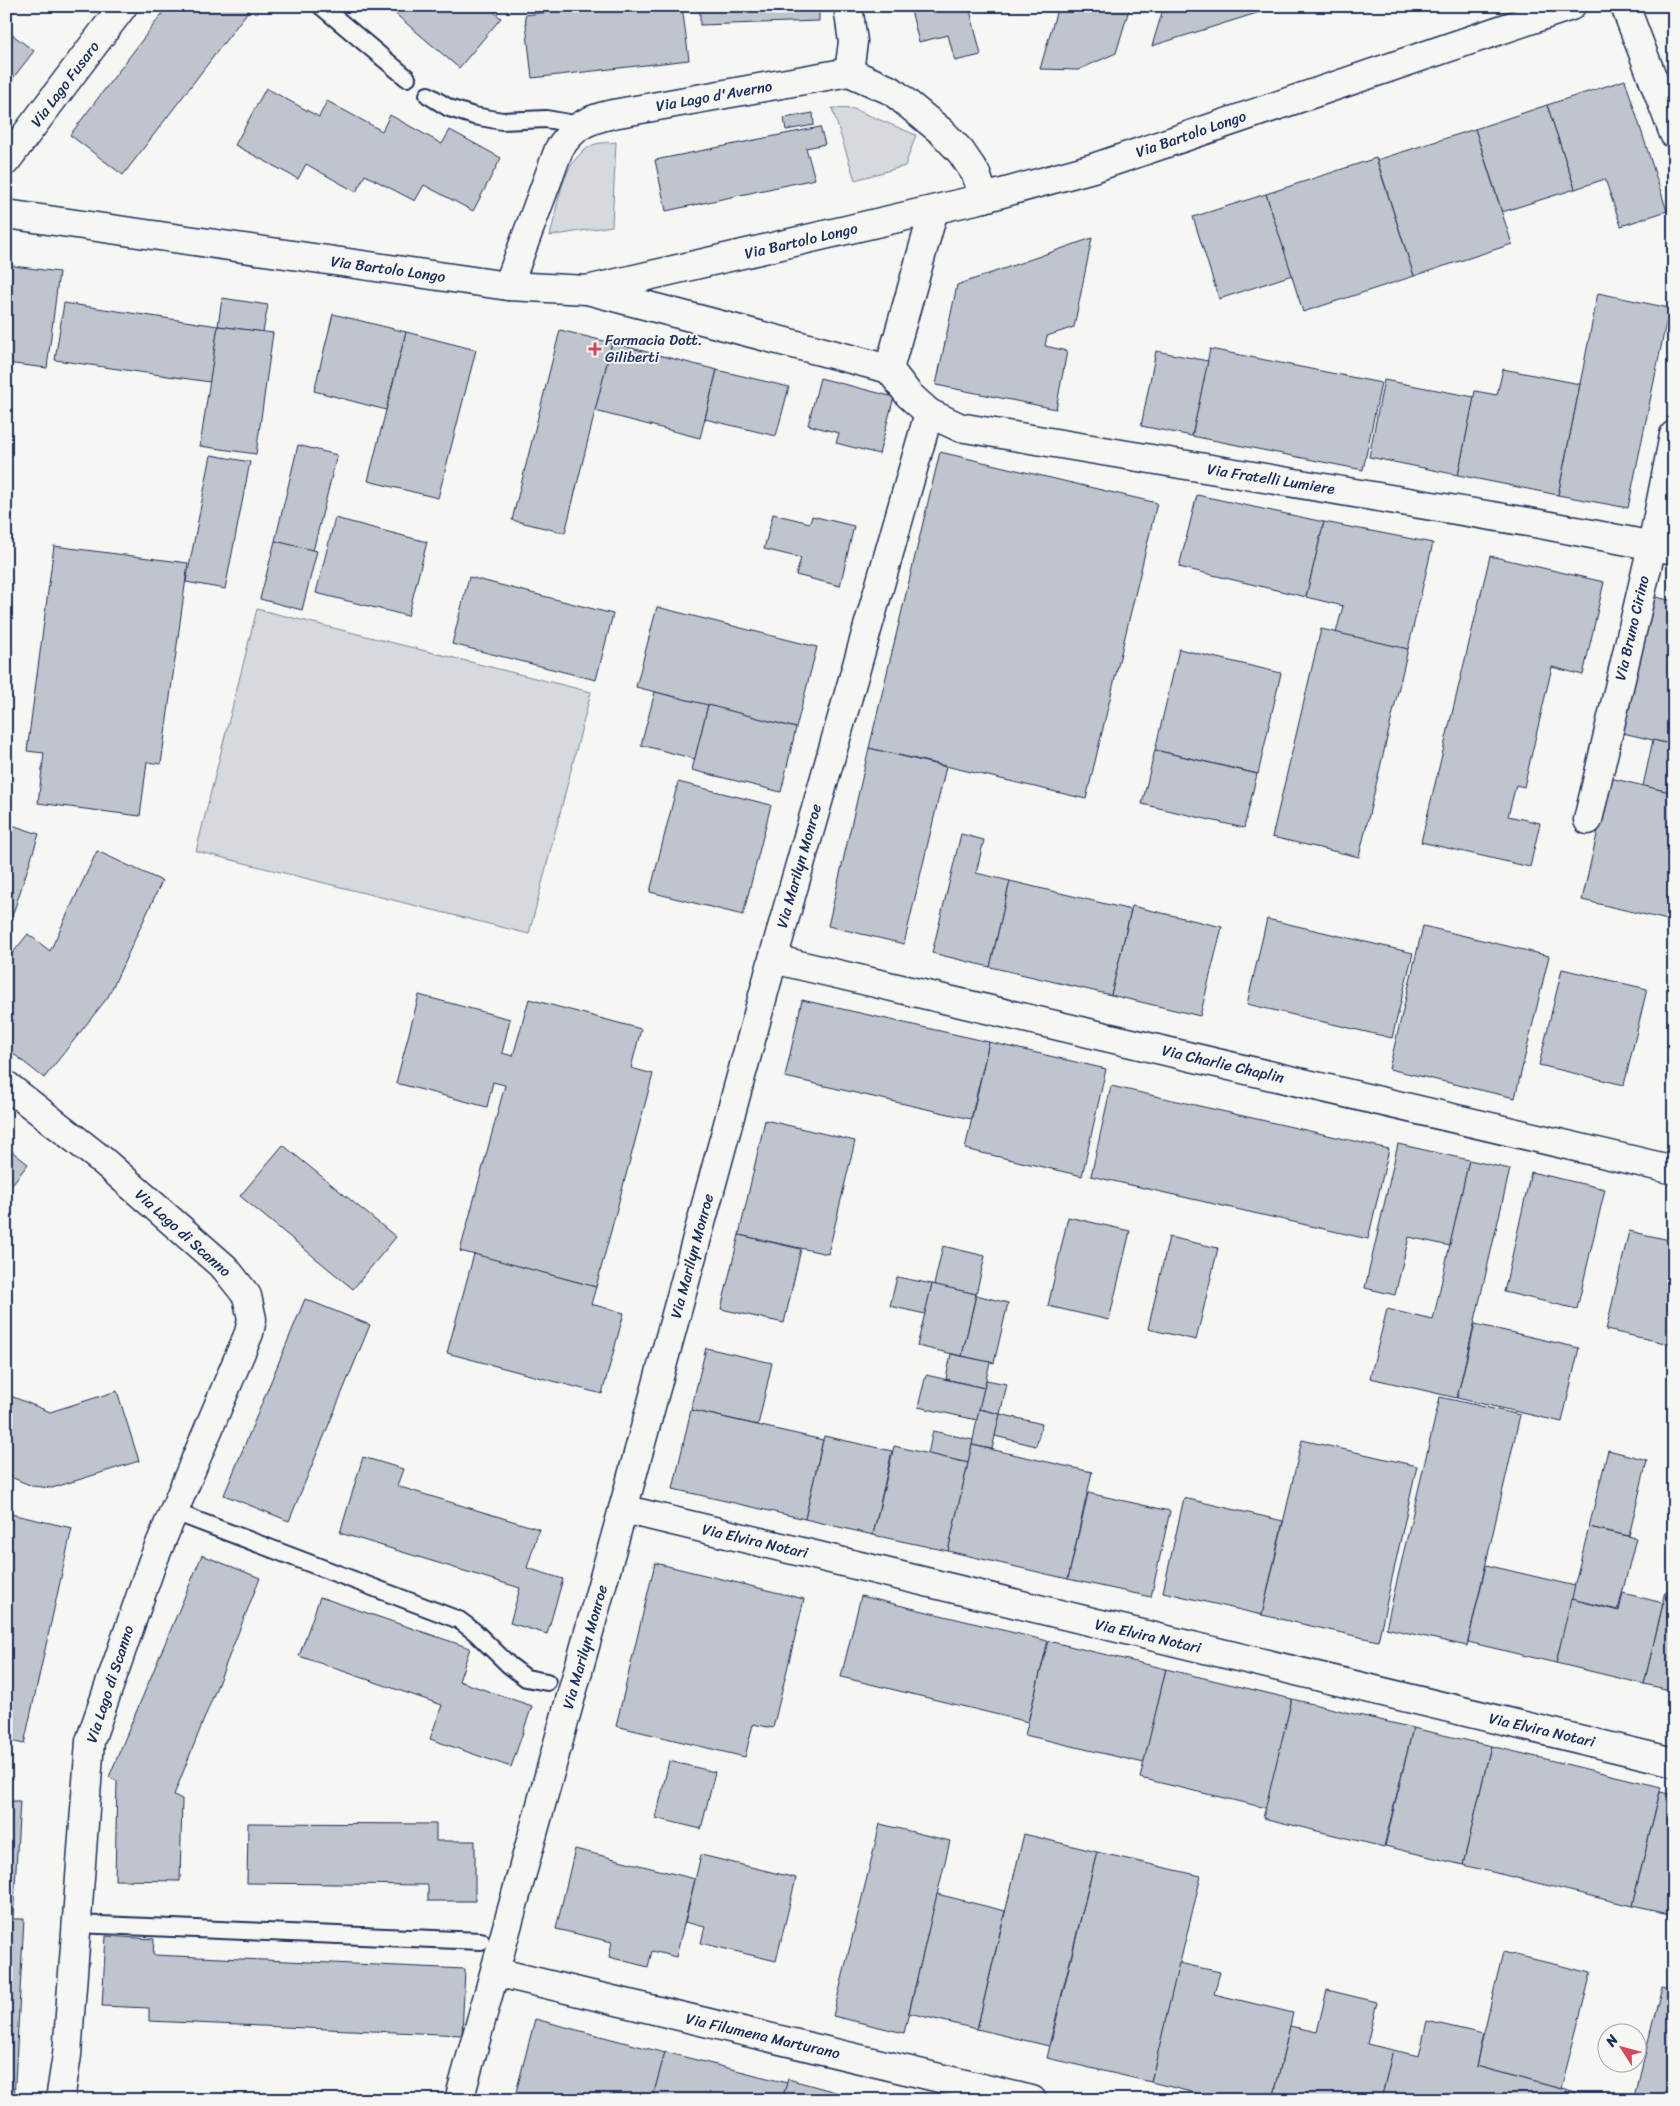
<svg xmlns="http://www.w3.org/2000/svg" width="1680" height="2106" font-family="Sriracha,sans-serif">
<rect width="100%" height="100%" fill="#f6f6f2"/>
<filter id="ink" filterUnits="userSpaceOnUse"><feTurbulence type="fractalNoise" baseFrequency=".02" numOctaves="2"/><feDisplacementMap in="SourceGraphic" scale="10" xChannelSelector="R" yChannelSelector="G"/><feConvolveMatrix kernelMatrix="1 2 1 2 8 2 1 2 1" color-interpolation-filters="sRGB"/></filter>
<g filter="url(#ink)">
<!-- green -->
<g fill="#d6d9dd" stroke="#78849e">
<polygon points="832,108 854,109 916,135 905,166 855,180"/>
<path d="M616 142 612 226 550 236C558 206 561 160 593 145 599 142 609 143 616 142Z"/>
<polygon points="257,609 591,692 529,934 196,851"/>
</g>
<!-- building -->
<g fill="#c0c4cd" stroke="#1b2f5e">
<polygon points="168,6 252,6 123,175 70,135"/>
<polygon points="386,6 487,6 501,18 459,68"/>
<polygon points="599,6 682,6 689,60 532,78 525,15"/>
<polygon points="700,6 819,6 819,21 700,25"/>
<polygon points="910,6 969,6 981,55 955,61 948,35 919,42"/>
<polygon points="1058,6 1130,6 1116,53 1078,70 1040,69"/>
<polygon points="1164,6 1276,6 1276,7 1152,46"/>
<polygon points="6,30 34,51 6,87"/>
<polygon points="1625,80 1667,211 1621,226 1605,179 1575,189 1547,105"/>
<polygon points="266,88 319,117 327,101 382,131 390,115 442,144 450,130 501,158 473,211 424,185 415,201 365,175 356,192 306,164 298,179 235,145"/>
<polygon points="1547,105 1575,189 1502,212 1475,129"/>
<polygon points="813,113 814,125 786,130 784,118"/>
<polygon points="820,127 825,144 806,148 815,179 666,211 655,160"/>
<polygon points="1475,129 1512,244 1414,276 1377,160"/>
<polygon points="1376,158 1414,276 1303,312 1266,194"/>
<polygon points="1266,194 1292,275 1219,299 1193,217"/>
<polygon points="1092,238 1074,327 1047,336 1045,346 1067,351 1056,409 936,385 957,285"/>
<polygon points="6,265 59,272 47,368 6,363 6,318 9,298 6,298"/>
<polygon points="1598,293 1669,308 1628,508 1558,495"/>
<polygon points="222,298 268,305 263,332 218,326"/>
<polygon points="64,303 218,326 210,382 55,360"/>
<polygon points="333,314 406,332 386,410 314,391"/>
<polygon points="218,326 273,333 256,454 200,446"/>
<polygon points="560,330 612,343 565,533 512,520"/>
<polygon points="406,332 476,350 438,498 368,481"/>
<polygon points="612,343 717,370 700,438 595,411"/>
<polygon points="1210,349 1381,383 1363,470 1192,436"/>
<polygon points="1156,351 1208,361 1192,436 1141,426"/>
<polygon points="1503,369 1580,384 1558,495 1458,475 1475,391 1497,395"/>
<polygon points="717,370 789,387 776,436 705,419"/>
<polygon points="820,378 894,397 879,454 836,443 839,433 808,425"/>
<polygon points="1384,380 1474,397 1458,475 1369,457"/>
<polygon points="298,445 337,455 313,551 275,541"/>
<polygon points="940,452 1157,503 1086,799 869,748"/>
<polygon points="211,455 250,462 225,589 186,582"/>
<polygon points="1197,495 1324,522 1306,597 1179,567"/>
<polygon points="773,514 810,523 812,516 854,526 840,586 796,575 801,558 764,549"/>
<polygon points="335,518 427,542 408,616 316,593"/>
<polygon points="1324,522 1433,543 1408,649 1336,633 1343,606 1306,597"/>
<polygon points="275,541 317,551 302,610 260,599"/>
<polygon points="54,546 188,563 161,764 147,762 140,816 38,803 44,753 27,751"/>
<polygon points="1490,556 1604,582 1583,675 1552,667 1524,787 1516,785 1508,816 1540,823 1530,867 1421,842"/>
<polygon points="469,577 613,614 596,680 452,644"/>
<polygon points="1655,597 1674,601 1674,745 1623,733"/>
<polygon points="657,607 817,647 796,728 636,687"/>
<polygon points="1321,629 1408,649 1359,857 1272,837"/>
<polygon points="1179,649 1281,673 1258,774 1155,750"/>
<polygon points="655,692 708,705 695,759 641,745"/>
<polygon points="708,705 796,728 781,792 692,770"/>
<polygon points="1653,740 1674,745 1674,793 1643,786"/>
<polygon points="869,748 946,767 904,944 828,926"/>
<polygon points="1155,750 1257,774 1244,828 1142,804"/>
<polygon points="1610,778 1674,793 1674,912 1672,921 1582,900"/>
<polygon points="678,782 771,805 743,915 650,892"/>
<polygon points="6,823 39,834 6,935"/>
<polygon points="961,834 984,840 976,873 1010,881 990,967 932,953"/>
<polygon points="97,851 162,881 108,997 44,1078 6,1048 6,961 28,934 50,951"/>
<polygon points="1010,881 1131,910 1111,995 990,967"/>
<polygon points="1132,906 1222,927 1200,1016 1111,995"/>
<polygon points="1267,919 1413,953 1392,1038 1247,1004"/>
<polygon points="1423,926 1549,956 1515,1098 1389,1069"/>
<polygon points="1562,969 1647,989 1624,1085 1539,1065"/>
<polygon points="419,995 510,1019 502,1053 513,1056 529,999 641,1029 631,1068 653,1074 596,1287 460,1251 505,1085 493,1082 487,1107 396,1083"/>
<polygon points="802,1000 989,1042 971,1119 785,1077"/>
<polygon points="989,1042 1106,1069 1082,1176 965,1149"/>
<polygon points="1111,1086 1389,1149 1368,1239 1091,1176"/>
<polygon points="765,1120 855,1141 828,1254 739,1235"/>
<polygon points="1398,1144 1469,1160 1450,1246 1409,1237 1395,1295 1365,1288"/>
<polygon points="283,1145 396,1237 353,1289 240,1196"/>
<polygon points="6,1147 28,1164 6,1192"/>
<polygon points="1469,1160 1510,1169 1457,1398 1370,1378 1387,1309 1433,1320"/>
<polygon points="1531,1172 1605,1189 1577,1309 1504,1292"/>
<polygon points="1068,1217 1130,1231 1109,1320 1048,1306"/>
<polygon points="1629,1231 1674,1241 1674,1345 1606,1330"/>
<polygon points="739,1235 801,1249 784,1323 721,1309"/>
<polygon points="1169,1237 1218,1248 1196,1340 1148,1329"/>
<polygon points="943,1246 985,1256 976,1294 934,1285"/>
<polygon points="474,1254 596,1287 591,1304 624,1313 602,1394 447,1353"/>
<polygon points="897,1277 932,1284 925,1314 890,1306"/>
<polygon points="932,1284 976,1294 962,1356 917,1346"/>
<polygon points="976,1295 1008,1303 994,1363 962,1356"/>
<polygon points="305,1299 370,1325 289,1521 224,1495"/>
<polygon points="1475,1324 1579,1348 1562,1422 1457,1398"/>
<polygon points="706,1348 772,1363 758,1425 691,1410"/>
<polygon points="951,1354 990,1362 984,1388 946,1379"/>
<polygon points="926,1375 984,1388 977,1420 918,1407"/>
<polygon points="986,1380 1007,1384 1000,1414 979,1409"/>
<polygon points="117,1391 139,1461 52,1488 32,1486 6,1475 6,1394 50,1412"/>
<polygon points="1440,1397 1520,1415 1467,1646 1386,1628"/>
<polygon points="979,1409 1000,1414 992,1449 972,1445"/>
<polygon points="691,1410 823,1440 805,1519 673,1489"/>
<polygon points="1000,1414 1042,1424 1036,1446 995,1436"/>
<polygon points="933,1431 973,1440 968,1463 928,1454"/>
<polygon points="824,1436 892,1451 873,1535 805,1519"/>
<polygon points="1302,1440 1417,1466 1378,1641 1262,1615"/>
<polygon points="972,1445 1092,1472 1068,1579 948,1551"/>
<polygon points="894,1446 968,1463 948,1551 873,1535"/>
<polygon points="1608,1450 1647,1460 1629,1536 1589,1527"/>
<polygon points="363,1457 403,1469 397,1486 539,1529 527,1568 563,1579 547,1634 510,1623 520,1588 340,1533"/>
<polygon points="1088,1493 1170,1511 1151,1597 1068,1579"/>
<polygon points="1184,1498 1283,1521 1262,1615 1163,1592"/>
<polygon points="6,1513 72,1528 24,1744 6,1740"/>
<polygon points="1589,1527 1636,1538 1618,1610 1571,1599"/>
<polygon points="202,1555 260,1578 174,1795 182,1799 180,1881 115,1880 117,1781 109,1777"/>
<polygon points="655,1563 804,1599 773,1728 753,1724 745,1757 616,1726"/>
<polygon points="1486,1565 1575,1586 1556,1663 1468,1642"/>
<polygon points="1666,1591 1674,1592 1674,1691 1644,1684"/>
<polygon points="1623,1593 1663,1603 1644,1684 1556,1663 1571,1599 1619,1611"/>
<polygon points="861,1596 1048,1641 1028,1722 841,1677"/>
<polygon points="320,1597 470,1648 459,1681 532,1706 511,1767 430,1739 442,1705 299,1656"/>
<polygon points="1048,1641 1166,1669 1144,1763 1025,1735"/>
<polygon points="1166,1669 1292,1699 1266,1808 1140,1778"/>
<polygon points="1292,1699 1413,1728 1384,1847 1263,1818"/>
<polygon points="1413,1728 1491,1746 1463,1865 1385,1846"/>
<polygon points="1491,1746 1661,1787 1632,1906 1463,1865"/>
<polygon points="669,1761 715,1772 701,1829 656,1818"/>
<polygon points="1660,1792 1674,1795 1674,1915 1632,1906"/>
<polygon points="6,1801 20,1801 13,1919 24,1919 14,2100 6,2100"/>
<polygon points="248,1823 436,1824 436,1841 475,1841 475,1901 428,1901 428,1885 247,1883"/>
<polygon points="880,1824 950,1841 904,2033 833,2016"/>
<polygon points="1024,1834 1097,1852 1049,2046 977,2029"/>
<polygon points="575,1849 695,1879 676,1957 652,1951 648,1967 609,1957 612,1942 556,1929"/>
<polygon points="1097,1852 1201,1876 1151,2082 1047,2058"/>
<polygon points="701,1855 796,1878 776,1961 701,1943 705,1927 685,1922"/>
<polygon points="937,1894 1005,1911 977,2029 909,2013"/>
<polygon points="106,1936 154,1939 153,1955 465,1969 462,2035 149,2021 149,2008 102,2006"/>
<polygon points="1503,1952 1591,1973 1561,2089 1476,2066"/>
<polygon points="1179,1963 1220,1972 1214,1994 1293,2013 1273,2100 1224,2100 1151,2082"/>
<polygon points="1662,1986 1674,1989 1674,2100 1634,2100"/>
<polygon points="1327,1990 1377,2002 1367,2044 1393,2050 1381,2100 1273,2100 1290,2026 1317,2032"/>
<polygon points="535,2019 665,2053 652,2100 514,2100"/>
<polygon points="1427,2021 1483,2034 1476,2066 1576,2093 1574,2100 1381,2100 1393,2050 1419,2056"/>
<polygon points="665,2052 787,2083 782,2100 652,2100"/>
<polygon points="788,2079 865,2100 782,2100"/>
</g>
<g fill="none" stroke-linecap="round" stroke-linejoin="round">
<!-- lane casing -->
<g stroke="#1b2f5e" stroke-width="20">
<g id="lane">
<polyline points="321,6 407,78"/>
<polyline points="428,95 449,108 474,116 502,121 546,119 580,125"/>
<polyline points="172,1511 459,1620 475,1632 509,1665 526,1678 547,1682"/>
<polyline points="76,1924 481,1941"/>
</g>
</g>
<!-- street casing -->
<g stroke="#1b2f5e" stroke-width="31">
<g id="street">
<polyline points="848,6 853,42 849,72"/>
<polyline points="1625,6 1674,134"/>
<polyline points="6,161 123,6"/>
<path d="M508 286 559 149C574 126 586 120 613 114L849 72 892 91 942 132 961 152 976 174 984 198"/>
<polyline points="587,290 889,369 934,210"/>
<polyline points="889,369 909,395 929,413 959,427 1540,524 1674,550"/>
<polyline points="1588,820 1652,546 1674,435"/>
<polyline points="773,959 1674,1170"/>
<polyline points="6,1085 102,1160 225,1268 247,1296 252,1319 249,1333 152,1563 90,1741 67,2055 60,2100"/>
<polyline points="623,1509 1674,1762"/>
<polyline points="495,1972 1032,2100"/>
<polyline points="459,2100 623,1509 773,959 929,413"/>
</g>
</g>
<!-- secondary casing -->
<g stroke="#1b2f5e" stroke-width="31">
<polyline id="secondary" points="6,214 508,286 587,290 984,198 1093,168 1571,6"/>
</g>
<!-- lane -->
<use href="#lane" stroke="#f6f6f2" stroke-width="16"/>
<!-- street -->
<use href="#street" stroke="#f6f6f2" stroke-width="28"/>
<!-- secondary -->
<use href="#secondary" stroke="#f6f6f2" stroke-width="28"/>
</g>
</g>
<!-- markers -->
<path fill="#d1495b" stroke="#f6f6f2" stroke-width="2" d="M592.5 341.5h5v5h5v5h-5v5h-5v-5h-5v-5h5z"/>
<g text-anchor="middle" stroke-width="4" stroke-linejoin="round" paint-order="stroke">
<!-- street labels -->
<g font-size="15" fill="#1b2f5e" stroke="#f6f6f2">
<text transform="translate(65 84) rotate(-53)" y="5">Via Lago Fusaro</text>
<text transform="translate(714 96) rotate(-10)" y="5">Via Lago d'Averno</text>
<text transform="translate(1191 134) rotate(-19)" y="5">Via Bartolo Longo</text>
<text transform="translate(801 241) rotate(-13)" y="5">Via Bartolo Longo</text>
<text transform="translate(388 269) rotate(8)" y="5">Via Bartolo Longo</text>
<text transform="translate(1271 479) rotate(9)" y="5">Via Fratelli Lumiere</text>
<text transform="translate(1632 628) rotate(-77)" y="5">Via Bruno Cirino</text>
<text transform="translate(799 866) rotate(-74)" y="5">Via Marilyn Monroe</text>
<text transform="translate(1223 1064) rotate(13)" y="5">Via Charlie Chaplin</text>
<text transform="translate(183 1233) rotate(42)" y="5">Via Lago di Scanno</text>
<text transform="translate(692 1256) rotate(-75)" y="5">Via Marilyn Monroe</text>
<text transform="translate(755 1541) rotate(13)" y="5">Via Elvira Notari</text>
<text transform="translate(1148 1636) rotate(13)" y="5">Via Elvira Notari</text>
<text transform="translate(585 1647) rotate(-74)" y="5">Via Marilyn Monroe</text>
<text transform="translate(110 1684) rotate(-72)" y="5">Via Lago di Scanno</text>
<text transform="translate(1542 1730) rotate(13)" y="5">Via Elvira Notari</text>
<text transform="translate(763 2036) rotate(13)" y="5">Via Filumena Marturano</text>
</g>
<!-- poi labels -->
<g font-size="15" fill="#1b2f5e" stroke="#f6f6f2" text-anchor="start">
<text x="605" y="345">Farmacia Dott.<tspan x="605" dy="17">Giliberti</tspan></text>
</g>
</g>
<!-- margin -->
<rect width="1680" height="2106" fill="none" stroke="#f6f6f2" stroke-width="25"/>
<rect x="12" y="12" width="1655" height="2081" fill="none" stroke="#1b2f5e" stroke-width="2" filter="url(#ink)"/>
<!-- north arrow -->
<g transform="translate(1622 2048) rotate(306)"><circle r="24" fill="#f6f6f2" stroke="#9ea6b7"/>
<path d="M0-4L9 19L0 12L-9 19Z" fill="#d1495b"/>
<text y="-8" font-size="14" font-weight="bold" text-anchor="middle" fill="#1b2f5e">N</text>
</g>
</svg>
